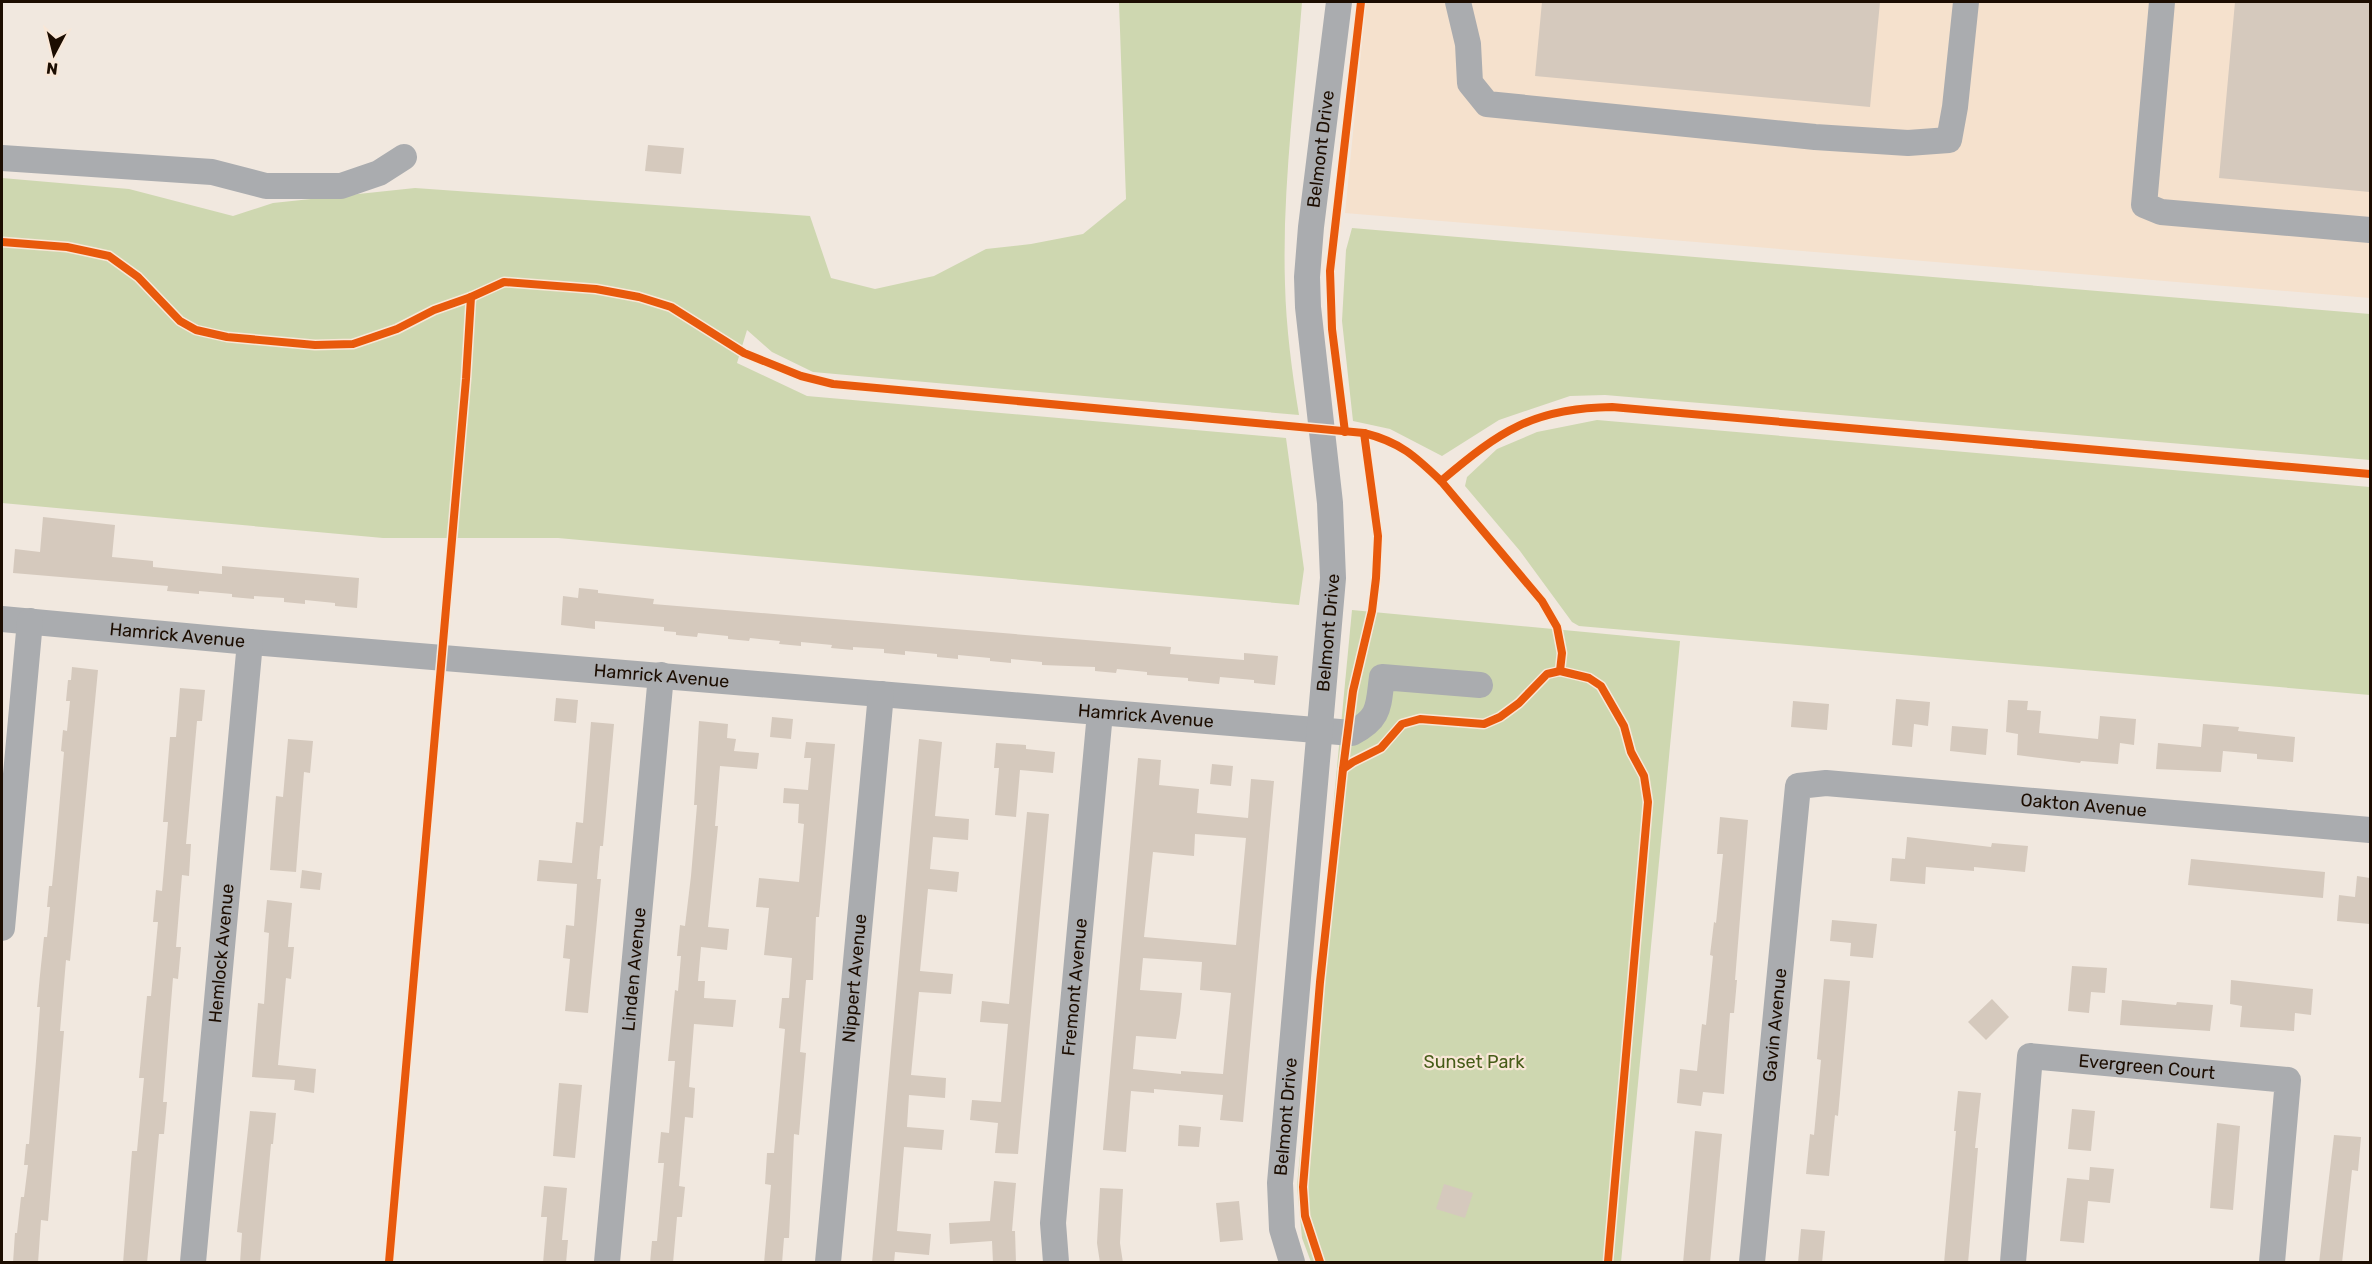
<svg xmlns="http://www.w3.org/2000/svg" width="2372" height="1264" font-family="Rubik,sans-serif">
<rect width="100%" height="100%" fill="#f1e8df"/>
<!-- built -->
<polygon fill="#f5e1cd" points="1366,2 2370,2 2370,298 1345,213"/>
<!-- green -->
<g fill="#ced7b0">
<path d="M1119 2H1302C1295 94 1282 191 1285 284 1286 327 1292 372 1299 415L813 372 772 352 747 330 737 363 807 396 1286 438 1304 569 1299 605 558 538H383L2 503V178L129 189 233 216 273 203 415 188 810 216 831 278 875 289 934 276 986 249 1031 244 1083 234 1126 199Z"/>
<polygon points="1352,228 2370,314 2370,460 1605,395 1570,396 1499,420 1442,456 1390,429 1353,421 1342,321 1346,250"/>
<polygon points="1597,420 2370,487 2370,695 1579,626 1572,622 1520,551 1465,486 1467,477 1497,449 1537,432"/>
<polygon points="1352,610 1680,641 1621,1262 1311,1262 1302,1238 1297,1186"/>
</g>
<!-- building -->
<g fill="#d5c9bd" fill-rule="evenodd">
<polygon points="1542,2 1880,2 1870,107 1535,76"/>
<polygon points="2235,2 2370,2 2370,192 2219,178"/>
<polygon points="648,145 684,148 681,174 645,171"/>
<polygon points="43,517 115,525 112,557 153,561 153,567 222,574 222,566 359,578 357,608 335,606 335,603 305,600 305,604 284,602 284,598 254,596 254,599 232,597 232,594 199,591 199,594 167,591 168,586 13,573 15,549 40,552"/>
<polygon points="579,588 598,590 598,593 654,599 653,604 1171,647 1170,654 1244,660 1244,653 1278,656 1275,685 1254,683 1254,680 1220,677 1219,684 1188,681 1188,678 1147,675 1147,672 1117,669 1116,673 1095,671 1095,667 1042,665 1042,662 1011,659 1011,663 990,661 990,658 958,655 958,659 937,657 937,654 905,651 905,655 884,653 884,649 853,647 853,650 831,648 832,645 801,642 801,646 779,644 780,641 750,638 749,641 728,639 728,636 698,633 697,637 676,635 676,632 664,631 664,627 595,621 595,629 561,625 563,596 578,598"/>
<polygon points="72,667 98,670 70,961 66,960 60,1031 64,1031 48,1221 41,1220 38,1263 13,1263 15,1233 17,1233 21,1197 24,1197 28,1165 24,1165 26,1144 29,1144 36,1061 40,1007 37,1007 40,975 44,937 47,937 50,907 47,907 49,886 52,886 55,855 64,752 61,751 63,730 67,731 70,701 66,701 68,680 71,680"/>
<polygon points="180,688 205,690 202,721 197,721 186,844 191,844 189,876 182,875 176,947 181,947 178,979 173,978 163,1102 167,1102 164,1134 159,1134 147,1263 123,1263 132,1151 137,1151 144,1078 139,1078 147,996 151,996 158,922 153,922 156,890 162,891 168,822 163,822 170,737 176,737"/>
<polygon points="556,698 578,700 576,723 554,721"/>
<polygon points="1896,699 1930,702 1928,726 1914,724 1912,747 1892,745"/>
<polygon points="2008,700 2028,701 2027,710 2041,711 2039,733 2098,739 2100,716 2136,719 2134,745 2120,743 2118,764 2081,761 2080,763 2017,755 2018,734 2006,732"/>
<polygon points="1793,701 1829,704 1827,730 1791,727"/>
<polygon points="772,717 793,719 791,739 770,737"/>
<polygon points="699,721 728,724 727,738 736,739 734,751 759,753 757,769 720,766 715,826 718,826 708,927 729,929 727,950 701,947 698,981 705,981 704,998 736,1000 733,1027 694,1024 689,1087 695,1088 693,1118 685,1117 679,1186 685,1187 682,1217 677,1217 673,1263 650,1263 652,1241 657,1241 664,1163 658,1163 661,1132 669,1133 675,1061 668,1061 675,990 678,991 681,956 677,956 680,925 685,926 691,876 697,805 694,805"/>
<polygon points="591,722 614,724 603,846 600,846 597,879 601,879 588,1013 565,1011 570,959 563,958 566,925 574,926 577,884 537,881 539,860 572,863 576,822 583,823"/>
<polygon points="2203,724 2239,727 2238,731 2295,737 2293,762 2257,759 2257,754 2223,751 2221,772 2156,769 2158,743 2201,747"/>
<polygon points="1952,726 1988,729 1986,755 1950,751"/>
<polygon points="288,739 313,741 310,773 304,772 296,872 270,870 276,796 283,797"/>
<polygon points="919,739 942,742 935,816 969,819 968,840 933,837 930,869 959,872 957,892 928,889 920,971 953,974 951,994 919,992 911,1075 946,1078 945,1098 909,1095 907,1127 944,1130 942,1150 904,1147 897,1231 931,1234 929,1255 895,1252 894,1263 872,1263"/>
<polygon points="806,742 835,744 819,917 816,917 813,980 806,980 800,1052 806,1053 799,1135 794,1134 789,1238 784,1238 782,1263 764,1263 771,1185 765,1184 767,1153 774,1153 785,1029 779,1028 782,998 789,998 792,958 764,955 769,908 756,907 759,878 799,882 804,824 798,823 799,804 783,803 784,788 808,790 811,758 804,758"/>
<polygon points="996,743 1026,745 1026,749 1055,752 1053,773 1020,770 1016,817 995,815 999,768 994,768"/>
<path d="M1138 758 1161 760 1159 785 1199 789 1197 813 1248 818 1251 779 1274 781 1243 1122 1220 1120 1223 1095 1154 1089V1093L1131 1091 1126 1152 1103 1150ZM1195 834 1246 838 1236 945 1144 937 1153 852 1194 856ZM1143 958 1202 962 1200 990 1231 993 1223 1074 1181 1071V1074L1133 1069 1136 1036 1176 1039 1180 1014 1182 993 1140 990Z"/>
<polygon points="1212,764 1233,766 1231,786 1210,784"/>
<polygon points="1027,812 1049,814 1018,1154 995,1153 998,1123 970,1120 972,1100 1001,1102 1008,1024 980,1022 982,1001 1009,1004"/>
<polygon points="1720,817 1748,820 1735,980 1737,980 1734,1013 1730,1013 1724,1094 1703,1092 1701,1106 1677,1103 1680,1069 1697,1071 1702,1024 1706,1025 1713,956 1710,955 1714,922 1716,923 1723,854 1717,854"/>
<polygon points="1907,837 1991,847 1992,843 2028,846 2025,872 1974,867 1974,871 1926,867 1925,884 1890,881 1892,858 1905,859"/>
<polygon points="2191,859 2325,872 2323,898 2188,885"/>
<polygon points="302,870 322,873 320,890 300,888"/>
<polygon points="2357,876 2370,878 2370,924 2337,921 2339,895 2355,897"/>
<polygon points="267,900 292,903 288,947 294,947 291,979 286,978 278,1065 316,1069 314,1093 294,1090 295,1080 252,1077 258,1003 264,1004 269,933 264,932"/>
<polygon points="1832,920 1877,924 1873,958 1850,956 1851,943 1830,941"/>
<polygon points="2072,966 2107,968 2105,993 2091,992 2089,1013 2068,1011"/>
<polygon points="1824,979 1850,981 1838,1116 1835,1115 1829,1176 1806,1174 1810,1134 1814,1135 1821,1060 1817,1059"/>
<polygon points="2231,980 2313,989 2311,1015 2295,1013 2294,1031 2240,1027 2242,1006 2230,1004"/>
<polygon points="1992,999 2009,1017 1986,1040 1968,1022"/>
<polygon points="2122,1000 2176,1005 2177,1002 2213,1005 2210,1031 2120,1025"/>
<polygon points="559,1083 582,1085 575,1158 553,1156"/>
<polygon points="1958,1091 1981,1093 1975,1148 1978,1148 1968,1263 1944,1263 1956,1131 1954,1131"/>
<polygon points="2072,1109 2095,1111 2091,1151 2068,1149"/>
<polygon points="250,1111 276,1113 273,1144 271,1144 260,1263 240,1263 242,1233 237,1232"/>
<polygon points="2217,1123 2240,1126 2233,1210 2210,1208"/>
<polygon points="1179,1125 1201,1127 1199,1147 1178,1146"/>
<polygon points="1695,1131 1722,1134 1710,1263 1683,1263"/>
<polygon points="2334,1135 2361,1137 2358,1171 2352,1170 2342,1263 2319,1263"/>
<polygon points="2090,1167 2114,1169 2110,1203 2088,1201 2084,1243 2060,1241 2067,1178 2089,1180"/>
<polygon points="994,1181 1016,1183 1012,1231 1015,1231 1016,1263 993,1263 992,1241 950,1244 949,1223 990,1221"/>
<polygon points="1444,1184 1473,1193 1465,1218 1436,1209"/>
<polygon points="544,1186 567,1188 562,1240 568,1240 566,1263 543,1263 547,1217 541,1217"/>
<polygon points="1100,1188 1123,1189 1120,1243 1123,1263 1100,1263 1097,1243"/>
<polygon points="1239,1201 1243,1240 1220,1242 1216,1203"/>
<polygon points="1801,1229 1825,1231 1822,1263 1798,1263"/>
</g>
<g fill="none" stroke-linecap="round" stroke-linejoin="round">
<!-- minor -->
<g stroke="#aaacaf" stroke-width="26">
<polyline points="1458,2 1468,44 1470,83 1487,104 1815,137 1908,143 1949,140 1955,107 1966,2"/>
<polyline points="2162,2 2144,205 2161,212 2370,230"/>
<polyline points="2,158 212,172 266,186 341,186 379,173 404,157"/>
<path id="s1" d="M2 619 250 642 1352 733C1381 718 1378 706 1382 677L1480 685"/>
<polyline points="2,928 30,621"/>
<path id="s2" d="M193 1262 250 642"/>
<path id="s3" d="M607 1262 661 675"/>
<path id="s4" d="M828 1262 881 694"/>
<path id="s5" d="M1056 1262 1053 1223 1056 1188 1100 713"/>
<path id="s6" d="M1292 1262 1282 1229 1280 1183 1333 578 1330 503 1308 307 1307 277 1311 227 1339 2"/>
<path id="s7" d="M1752 1262 1798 786 1826 783 2370 830"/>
<path id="s8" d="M2013 1262 2030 1056 2288 1080 2272 1262"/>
</g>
<!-- cycleway casing -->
<g stroke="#f9e7d7" stroke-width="11">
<g id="cycleway">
<path d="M2 242 67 247 109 256 138 277 180 321 196 330 227 337 315 345 353 344 397 329 434 310 471 297 504 282 596 289 639 297 671 307 744 353 801 376 833 384 1364 433C1400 442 1415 456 1441 481 1500 431 1533 408 1612 407L2370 474"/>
<polyline points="1345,432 1332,329 1330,271 1361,2"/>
<polyline points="1441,481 1542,601 1557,627 1562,653 1560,671"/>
<polyline points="1343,769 1353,691 1372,611 1376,578 1378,536 1364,433"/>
<polyline points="389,1262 466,379 471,297"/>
<polyline points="1320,1262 1305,1216 1303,1187 1320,982 1343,769 1353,762 1381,748 1402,724 1420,719 1484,724 1500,717 1519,703 1547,674 1560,671 1589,678 1601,686 1624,726 1631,752 1644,776 1648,802 1608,1262"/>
</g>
</g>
<!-- cycleway -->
<use href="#cycleway" stroke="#e8590c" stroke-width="8"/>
</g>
<g text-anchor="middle" stroke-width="4.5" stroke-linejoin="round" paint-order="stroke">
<!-- street labels -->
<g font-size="18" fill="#1c0d01" stroke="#f9e7d7">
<text dy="6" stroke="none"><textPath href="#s6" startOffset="1119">Belmont Drive</textPath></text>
<text dy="6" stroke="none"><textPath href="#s6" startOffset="633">Belmont Drive</textPath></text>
<text dy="6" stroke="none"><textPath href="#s1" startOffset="176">Hamrick Avenue</textPath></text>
<text dy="6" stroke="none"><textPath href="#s1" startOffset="662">Hamrick Avenue</textPath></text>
<text dy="6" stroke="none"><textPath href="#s1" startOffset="1148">Hamrick Avenue</textPath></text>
<text dy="6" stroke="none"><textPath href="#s7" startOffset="765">Oakton Avenue</textPath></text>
<text dy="6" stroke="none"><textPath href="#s2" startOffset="310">Hemlock Avenue</textPath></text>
<text dy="6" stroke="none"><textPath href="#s3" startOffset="294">Linden Avenue</textPath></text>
<text dy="6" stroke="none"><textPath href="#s4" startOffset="285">Nippert Avenue</textPath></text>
<text dy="6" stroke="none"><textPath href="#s5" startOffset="276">Fremont Avenue</textPath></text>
<text dy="6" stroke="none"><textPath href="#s7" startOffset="238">Gavin Avenue</textPath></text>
<text dy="6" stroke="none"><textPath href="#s8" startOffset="324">Evergreen Court</textPath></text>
<text dy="6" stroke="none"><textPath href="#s6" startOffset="147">Belmont Drive</textPath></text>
</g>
<!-- park labels -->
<g font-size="18" fill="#465c18" stroke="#f9e7d7">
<text x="1474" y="1068">Sunset Park</text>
</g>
</g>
<!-- border -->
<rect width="2372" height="1264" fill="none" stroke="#1c0d01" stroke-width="6"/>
<!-- north arrow -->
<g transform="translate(54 54) rotate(187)" stroke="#f9e7d7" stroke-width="4.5" paint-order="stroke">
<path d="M0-4.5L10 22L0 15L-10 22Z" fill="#1c0d01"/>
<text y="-9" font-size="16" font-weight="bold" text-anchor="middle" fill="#1c0d01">N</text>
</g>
</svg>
